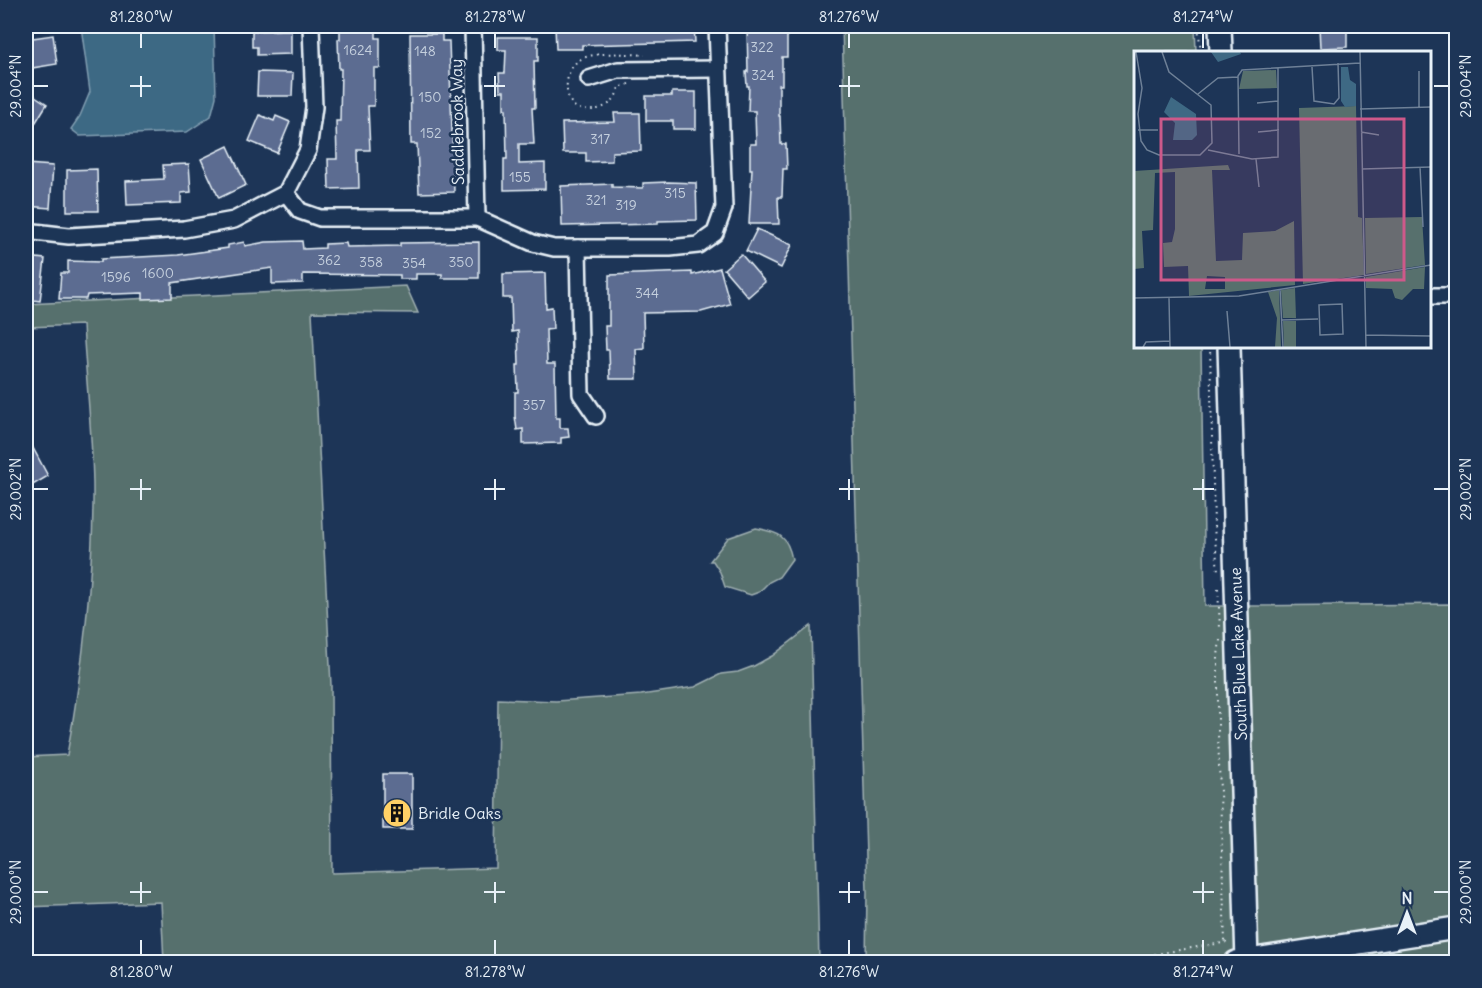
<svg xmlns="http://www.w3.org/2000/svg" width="1482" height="988" font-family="Delius,sans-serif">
<rect width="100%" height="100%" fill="#1d3557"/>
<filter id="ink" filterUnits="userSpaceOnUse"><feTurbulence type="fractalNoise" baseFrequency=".0167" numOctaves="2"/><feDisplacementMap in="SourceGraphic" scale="12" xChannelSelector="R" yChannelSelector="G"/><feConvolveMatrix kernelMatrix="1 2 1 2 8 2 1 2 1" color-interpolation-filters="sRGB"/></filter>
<g filter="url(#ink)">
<!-- green -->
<g fill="#57706d" stroke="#a0b0b2" stroke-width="1.5">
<polygon points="842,26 1195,26 1196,52 1136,52 1136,346 1201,347 1205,606 1231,606 1241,955 1189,962 866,962 867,892"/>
<path d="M406 286 418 313 312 312 331 685 332 873 496 868 498 699 556 701 641 695 695 687 721 674 738 672 754 666 772 656 811 626 819 962H164L161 902 26 907V757L67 755C83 666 94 575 93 484 92 431 86 378 83 325L26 327V304Z"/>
<path d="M756 528C778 533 787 534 792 559L779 577 769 582 759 592 751 595 725 587 720 572 713 561H710L728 538Z"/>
<polygon points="1456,604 1456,921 1253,953 1243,606"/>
<polygon points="1456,935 1456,962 1281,962"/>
</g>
<!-- water -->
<polygon fill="#3e6984" stroke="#829fb2" stroke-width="1.5" points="81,26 214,26 216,97 211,116 187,132 80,136 71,129 80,116 90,92"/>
<!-- building -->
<g fill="#5c6c91" stroke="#e8f1f8" stroke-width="1.5">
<polygon points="340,26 376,26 376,38 380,38 380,68 374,68 374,106 368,106 370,150 358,150 359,188 329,189 328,159 337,159 336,121 340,121 341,69 339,69 338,39 340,39"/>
<polygon points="555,26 694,26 695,42 582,45 582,49 556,49"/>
<polygon points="747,26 787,26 787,57 782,57 782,85 779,85 779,116 780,116 781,144 786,144 787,169 783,169 782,197 778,197 779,224 749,224 752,169 750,169 750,144 756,144 755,111 748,111 749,86 747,86 746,72 748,72"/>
<polygon points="1319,26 1347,26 1347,47 1320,48"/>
<polygon points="291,30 291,54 257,55 257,47 252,47 252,31"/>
<polygon points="410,34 442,34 442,41 449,41 454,192 419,193 417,144 411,144"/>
<polygon points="53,35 57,64 26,69 26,39"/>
<polygon points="498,37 538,37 538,61 534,61 535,108 532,108 534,144 519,144 519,164 545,163 545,189 504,190 504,159 507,159 506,109 504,109 504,91 500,91 499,73 505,73 506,50 498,50"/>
<polygon points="258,72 293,73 292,96 257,96"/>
<polygon points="26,90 47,104 26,138"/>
<polygon points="672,92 696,92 696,129 673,129 673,121 646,121 646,96 672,96"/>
<polygon points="614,113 640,113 641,151 612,152 612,161 586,162 586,153 563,153 562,123 615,122"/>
<polygon points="260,115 274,121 276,116 290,122 277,153 249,141"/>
<polygon points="228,146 246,185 219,198 201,159"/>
<polygon points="26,164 53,166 50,208 26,206"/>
<polygon points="189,164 191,192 181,193 181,203 127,205 126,181 164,179 163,165"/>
<polygon points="97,169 98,211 67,211 67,170"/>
<polygon points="668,182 696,183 697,220 658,221 658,224 562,226 561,186 612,184 612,187 643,188 643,183"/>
<polygon points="757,229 792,245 781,268 746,251"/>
<polygon points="302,241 303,249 325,248 325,244 346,243 347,247 400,246 400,243 479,242 479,278 442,278 442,274 416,274 416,279 400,279 400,275 303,274 303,283 272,284 272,268 172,283 172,298 143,299 143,293 87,295 86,299 59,299 61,273 68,273 68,261 101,262 101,259 178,255 228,248 228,245 244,242 245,246 266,242"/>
<polygon points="741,254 765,282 748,297 724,269"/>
<polygon points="26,257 45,259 40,301 26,299"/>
<polygon points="720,268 730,304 701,312 643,313 644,348 636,349 637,379 610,379 609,350 606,350 605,326 609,326 609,275 692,272 692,275"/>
<polygon points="545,273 546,308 552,307 553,329 546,330 547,364 555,364 556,418 560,418 560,428 568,428 569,437 561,438 561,443 523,444 523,429 517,430 515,416 515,392 518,392 517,365 519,365 518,331 512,332 511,298 503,298 503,274"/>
<polygon points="26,435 48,476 26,489"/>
<rect x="383" y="774" width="29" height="55"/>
</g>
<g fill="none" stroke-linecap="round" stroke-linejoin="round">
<!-- street casing -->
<g stroke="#e8f1f8" stroke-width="20">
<g id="street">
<polyline points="473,26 477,218"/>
<polyline points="589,79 618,70 718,69"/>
<polyline points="286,193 300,211 320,218 477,218 533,243 554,248 670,248 698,245 715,233 724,208 717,26"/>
<polyline points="26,231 69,236 184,229 234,220 286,193 308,150 314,107 311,26"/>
<polyline points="578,248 581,394 596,416"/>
<polyline points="1430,296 1456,296"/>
</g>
</g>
<!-- secondary casing -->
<g stroke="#e8f1f8" stroke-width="26">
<g id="secondary">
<polyline points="1220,26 1221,52"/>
<polyline points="1229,346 1247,962"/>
<polyline points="1236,962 1456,928"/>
</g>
</g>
<!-- path -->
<g stroke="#e8f1f8" stroke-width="2" stroke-dasharray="1.5 4.5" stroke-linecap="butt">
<polyline points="1198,26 1201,52"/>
<path d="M629 84 619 87C618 91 616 97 613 100 606 110 581 115 572 104 562 90 567 66 581 59 596 51 628 54 645 55"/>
<polyline points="1210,346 1214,527 1218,571"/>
<polyline points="1218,589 1220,628"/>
<polyline points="1220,640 1218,656 1218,733 1225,942"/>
<polyline points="1107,962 1228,942"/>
</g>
<!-- street -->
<use href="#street" stroke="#1d3557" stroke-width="15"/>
<!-- secondary -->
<use href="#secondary" stroke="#1d3557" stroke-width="21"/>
</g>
</g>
<!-- ticks -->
<path fill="none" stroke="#e8f1f8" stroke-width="2" d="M141 33V48M495 33V48M849 33V48M1203 33V48M141 76V97M495 76V97M849 76V97M33 86H48M130 86H151M484 86H505M839 86H860M1434 86H1449M141 479V500M495 479V500M849 479V500M1203 479V500M33 489H48M130 489H151M484 489H505M839 489H860M1193 489H1214M1434 489H1449M141 882V903M495 882V903M849 882V903M1203 882V903M33 892H48M130 892H151M484 892H505M839 892H860M1193 892H1214M1434 892H1449M141 940V955M495 940V955M849 940V955M1203 940V955"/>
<!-- icons -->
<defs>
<g id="building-disc" transform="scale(1.5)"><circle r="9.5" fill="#ffd166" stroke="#1d3557"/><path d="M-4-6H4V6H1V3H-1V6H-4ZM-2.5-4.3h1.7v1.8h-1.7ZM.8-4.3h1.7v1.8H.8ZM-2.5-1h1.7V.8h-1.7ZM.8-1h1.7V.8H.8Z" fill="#111"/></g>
</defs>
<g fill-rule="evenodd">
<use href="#building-disc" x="397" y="813"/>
</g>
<g text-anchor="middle" stroke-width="5" stroke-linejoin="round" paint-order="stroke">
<!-- number labels -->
<g font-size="14" fill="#c5d0de">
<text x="762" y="52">322</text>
<text x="358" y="55">1624</text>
<text x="425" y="56">148</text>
<text x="763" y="80">324</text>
<text x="430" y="102">150</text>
<text x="431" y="138">152</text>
<text x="600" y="144">317</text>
<text x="520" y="182">155</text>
<text x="675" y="198">315</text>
<text x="596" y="205">321</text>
<text x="626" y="210">319</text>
<text x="329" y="265">362</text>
<text x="371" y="267">358</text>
<text x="461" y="267">350</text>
<text x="414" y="268">354</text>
<text x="158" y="278">1600</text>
<text x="116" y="282">1596</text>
<text x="647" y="298">344</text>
<text x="534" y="410">357</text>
</g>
<!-- street labels -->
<g font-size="16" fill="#e8f1f8" stroke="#1d3557">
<text transform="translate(457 122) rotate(-91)" y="6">Saddlebrook Way</text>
<text transform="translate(1238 654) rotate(-92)" y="6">South Blue Lake Avenue</text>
</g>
<!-- poi labels -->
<g font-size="16" fill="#e8f1f8" stroke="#1d3557" text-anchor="start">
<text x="418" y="819">Bridle Oaks</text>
</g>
</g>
<!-- overview -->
<g transform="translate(1134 51)">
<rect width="297" height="297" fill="#1d3557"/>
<path d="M142 19 143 37 105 38 109 20ZM222 55 224 166 228 167 230 224 169 233 165 57ZM94 114 96 119H78L82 210 108 209 109 182 141 180 160 170 161 234 55 245 54 215 30 216 29 192 38 191 41 178V121L21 122 19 179 8 180 10 217 0 218V120ZM73 225 91 226V238H71ZM288 166 291 214 232 223 231 167ZM291 216 290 238H279L268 249 261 247 258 238 232 237V226ZM161 237 162 267H149L147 239ZM145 239 147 296H141L143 267 134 241ZM149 270H162V296H150Z" fill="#57706d" fill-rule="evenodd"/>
<path d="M77 1H106L107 3 84 11ZM207 16H214L216 29 222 33V55L211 56 207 50ZM37 46 62 63 63 84 58 89H39L41 72 30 61Z" fill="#3e6984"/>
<path fill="none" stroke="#6e8097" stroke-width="1.5" d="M2 1 8 37 4 63 7 90 13 99 25 104H66L78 92 77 54 35 21 28 1M226 1 232 296M178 16 180 50 200 53 205 47 204 12M64 43 84 27 104 26M123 52 144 50M285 57V20M226 58 297 56M4 79H24M124 81 145 79M227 81 245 84M74 99 118 108 144 106V17M105 103 104 25 108 19 226 12M122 108 125 136M286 116 289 176M228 118 297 116M146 238 149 296M0 247 105 245 297 214M35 247 36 296M208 253 209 283 186 284 185 254ZM93 260 96 296M148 269 184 268M232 284 297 285M9 296 12 291 36 290"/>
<path fill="#cd598a" fill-opacity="0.15" stroke="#cd598a" stroke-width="3" d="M27 68H270V229H27Z"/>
<rect width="297" height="297" fill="none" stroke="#e8f1f8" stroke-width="3"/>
</g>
<!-- margin -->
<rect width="1482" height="988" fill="none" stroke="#1d3557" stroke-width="66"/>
<!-- north arrow -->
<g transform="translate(1407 913)" stroke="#1d3557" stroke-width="4.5" paint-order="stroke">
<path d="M0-4.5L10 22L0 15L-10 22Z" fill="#e8f1f8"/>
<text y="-9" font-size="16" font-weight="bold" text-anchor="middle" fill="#e8f1f8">N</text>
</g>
<rect x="33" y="33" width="1416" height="922" fill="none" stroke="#e8f1f8" stroke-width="2"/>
<g font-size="15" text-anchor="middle" fill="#e8f1f8">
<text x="141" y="22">81.280°W</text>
<text x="495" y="22">81.278°W</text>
<text x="849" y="22">81.276°W</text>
<text x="1203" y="22">81.274°W</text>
<text transform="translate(16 86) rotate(-90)" y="5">29.004°N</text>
<text transform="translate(1466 86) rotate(-90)" y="5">29.004°N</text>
<text transform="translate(16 489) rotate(-90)" y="5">29.002°N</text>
<text transform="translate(1466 489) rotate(-90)" y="5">29.002°N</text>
<text transform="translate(16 892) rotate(-90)" y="5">29.000°N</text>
<text transform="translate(1466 892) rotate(-90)" y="5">29.000°N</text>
<text x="141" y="977">81.280°W</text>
<text x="495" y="977">81.278°W</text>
<text x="849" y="977">81.276°W</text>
<text x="1203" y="977">81.274°W</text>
</g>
</svg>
